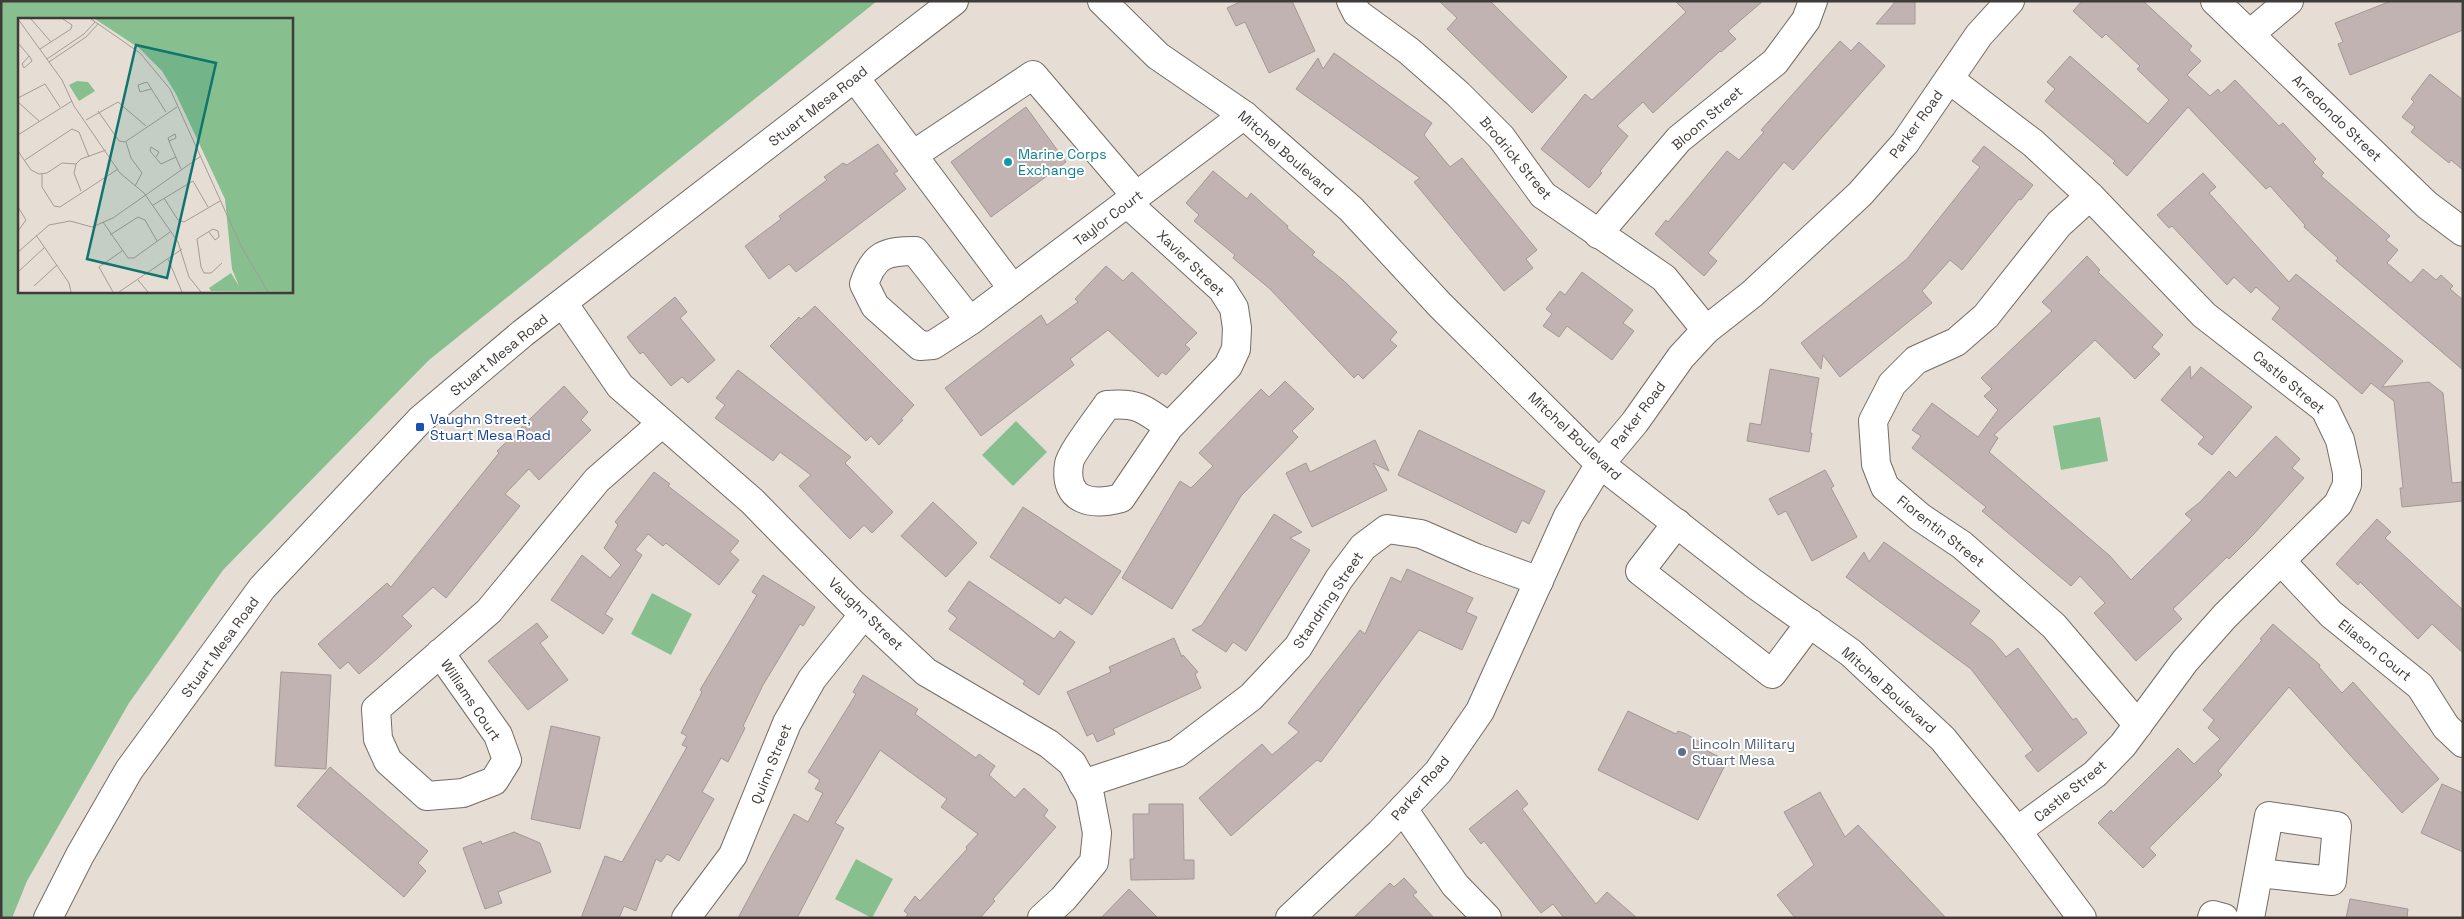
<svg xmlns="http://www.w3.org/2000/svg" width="2464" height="919" font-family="'Space Grotesk',sans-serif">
<rect width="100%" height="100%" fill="#e6ddd4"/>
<!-- green -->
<g fill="#87bf8f" fill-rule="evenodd">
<path d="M1 1H877L429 360 223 570 129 703 27 881 12 918H1ZM19 19H291V291H19Z"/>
<polygon points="2100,417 2108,461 2061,470 2053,426"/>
<polygon points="1016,421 1047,452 1013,486 982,455"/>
<polygon points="652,593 692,614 671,655 631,634"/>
<polygon points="856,859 893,879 872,918 835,899"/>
</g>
<!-- building -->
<g fill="#c1b3b1" stroke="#a49896">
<polygon points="1242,1 1292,1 1315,51 1269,73 1245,22 1236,26 1227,8"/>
<polygon points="1439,1 1490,1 1567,77 1532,113 1447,29 1457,18"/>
<polygon points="1675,1 1763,1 1728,31 1736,39 1721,52 1720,51 1653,113 1643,102 1617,126 1628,136 1600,171 1602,173 1589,188 1541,149 1585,94 1592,100 1686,12"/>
<polygon points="1896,1 1915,1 1915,24 1876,24"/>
<polygon points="2082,1 2143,1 2192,46 2189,50 2201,61 2187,75 2210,96 2218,89 2221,93 2235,80 2279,126 2283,123 2316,159 2313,162 2324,173 2321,176 2390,236 2386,240 2398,250 2387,263 2411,283 2423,269 2436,280 2441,275 2453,286 2450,289 2463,300 2463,370 2336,261 2338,258 2304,227 2305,225 2270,186 2266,189 2188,107 2127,176 2113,163 2115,161 2045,101 2055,89 2047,82 2070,56 2148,124 2169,100 2137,69 2140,66 2106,34 2102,38 2073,11"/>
<polygon points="2391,1 2463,1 2463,30 2350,75 2338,44 2343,42 2335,23"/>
<polygon points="1840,41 1851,51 1859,42 1885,66 1793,170 1784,162 1708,253 1717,261 1704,276 1655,234 1666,220 1668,222 1727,151 1739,160 1764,132 1761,130"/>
<polygon points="1334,53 1432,123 1424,135 1450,167 1462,158 1537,250 1526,259 1533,268 1504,291 1414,182 1420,178 1296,89 1318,58 1323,69"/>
<polygon points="2430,74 2463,100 2463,170 2451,160 2449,163 2411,132 2415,127 2402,117 2414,102 2411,99"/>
<polygon points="1026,107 1066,162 991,217 951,162"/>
<polygon points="878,144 898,171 894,173 906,189 796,272 789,264 769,279 745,246 781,219 779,216 827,180 824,177 843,163 847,165"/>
<polygon points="1984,146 2033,185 2021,200 2019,199 1962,270 1950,260 1922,291 1932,303 1840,377 1823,355 1821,369 1801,343 1907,259 1980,167 1972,161"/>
<polygon points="1213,171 1247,199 1251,193 1263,204 1288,226 1287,228 1315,252 1312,255 1343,280 1397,332 1390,340 1397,346 1363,379 1358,374 1354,378 1270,289 1233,258 1235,255 1194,221 1199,215 1186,203"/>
<polygon points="2203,173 2216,187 2209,193 2289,282 2296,274 2403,361 2382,387 2429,382 2443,393 2452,483 2462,482 2463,501 2402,507 2400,488 2403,488 2394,401 2371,383 2362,394 2272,319 2280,308 2256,287 2251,293 2234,277 2227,285 2172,226 2169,228 2157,215"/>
<polygon points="2087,256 2100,270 2098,272 2163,335 2152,347 2160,354 2135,379 2095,340 1994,435 1998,438 1989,452 2110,556 2131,580 2192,520 2185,514 2200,502 2229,471 2236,478 2276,436 2300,459 2292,468 2304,478 2254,534 2229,559 2227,557 2173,609 2182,619 2136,661 2094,613 2105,603 2080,576 2071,586 1982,511 1986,507 1912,448 1921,436 1912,430 1932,403 1978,437 1998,410 1984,396 1992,389 1981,378 2052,311 2042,302"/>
<polygon points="1106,266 1123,281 1132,272 1197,333 1185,345 1190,349 1166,375 1162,372 1158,377 1108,330 1070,359 1074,365 981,436 945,388 1041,315 1047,325 1078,302 1075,299"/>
<polygon points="1582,272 1633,310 1623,323 1634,331 1612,360 1567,326 1559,337 1543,326 1552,314 1546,309 1560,291 1565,295"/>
<polygon points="675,297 687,312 680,318 715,360 688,383 682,377 671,386 643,352 640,354 627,337"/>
<polygon points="815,306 914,405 901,419 903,420 879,445 871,436 866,441 770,346 799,317 801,319"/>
<polygon points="2190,366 2191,379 2201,367 2252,407 2212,455 2198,444 2204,437 2161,400"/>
<polygon points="1770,369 1819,378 1810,433 1812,433 1809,452 1747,441 1750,423 1761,425"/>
<polygon points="738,370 851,457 845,463 893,512 872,533 864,525 850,539 799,486 811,475 780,452 773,461 715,418 725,405 716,398"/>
<polygon points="1285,381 1314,409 1292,431 1298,437 1241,496 1172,609 1122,578 1180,481 1191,488 1213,466 1199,453 1261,389 1269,397"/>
<polygon points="564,386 588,412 581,420 591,430 539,480 529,469 505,494 520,506 446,598 433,587 402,616 412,626 378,658 359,674 348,662 340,669 318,644 387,583 391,587 499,453 497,451"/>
<polygon points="1419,430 1545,491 1529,524 1522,520 1516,533 1398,475"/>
<polygon points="1375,440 1389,471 1373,463 1387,490 1312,527 1286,473 1306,463 1310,472"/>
<polygon points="1825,470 1834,486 1831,488 1857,537 1812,561 1786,511 1778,515 1769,499"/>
<polygon points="654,472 670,484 668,486 739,541 730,552 739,560 719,585 666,543 663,546 648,534 635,550 642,555 605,614 613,619 603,634 551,600 582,555 610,578 621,565 604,548 618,525 615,522"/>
<polygon points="933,502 977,543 946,577 901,536"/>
<polygon points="1023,507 1121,571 1092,615 1065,597 1060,604 990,557"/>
<polygon points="1274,514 1302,532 1290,538 1310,550 1246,651 1233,642 1226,652 1192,630 1202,625"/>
<polygon points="2377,519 2391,532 2385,538 2463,610 2463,653 2432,624 2418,639 2360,582 2358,585 2336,564"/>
<polygon points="1884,542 1980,611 1970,624 1992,640 2006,657 2018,648 2073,720 2076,718 2087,733 2038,772 2025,756 2033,750 1971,669 1846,577 1864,552 1869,562"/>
<polygon points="1407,569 1473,598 1466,612 1477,617 1462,650 1419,630 1321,762 1317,760 1231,836 1199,798 1262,744 1272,755 1299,732 1288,723 1360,630 1365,634 1391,577 1401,582"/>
<polygon points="763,575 815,607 803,626 800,624 763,685 743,726 745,728 728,762 721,758 702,792 714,799 679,861 667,854 661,862 656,859 636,911 624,906 619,918 581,918 605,856 622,862 687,747 682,745 687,736 681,733 702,692 700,690 757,595 752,592"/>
<polygon points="969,581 1054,639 1060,631 1075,642 1039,695 1023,684 1025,681 949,629 957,618 948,611"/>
<polygon points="537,623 548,637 540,643 568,680 528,710 488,661"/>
<polygon points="2273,624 2320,665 2319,667 2342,693 2353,682 2439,779 2402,813 2289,687 2218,771 2222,775 2149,848 2156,855 2143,868 2098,823 2111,810 2113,813 2178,748 2194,764 2220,739 2208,728 2214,720 2203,710 2262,640 2260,639"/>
<polygon points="1174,638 1182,657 1183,655 1198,672 1195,674 1201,688 1113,729 1115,734 1097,742 1093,733 1087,736 1067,692 1111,672 1109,667"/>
<polygon points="281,672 331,675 326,769 275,766"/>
<polygon points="863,675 918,709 915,714 976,758 979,754 995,766 989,775 1015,798 1024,788 1048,810 1044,816 1056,827 993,899 995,901 980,918 905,918 908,914 904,911 915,896 920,901 967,849 966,847 978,834 941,807 947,799 880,750 835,823 844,828 797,918 738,918 794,814 808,822 823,793 815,789 820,780 808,772 856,694 853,692"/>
<polygon points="1628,711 1676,734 1678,731 1686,734 1702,743 1700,747 1727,761 1698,820 1598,770"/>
<polygon points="551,726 600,737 580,829 531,819"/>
<polygon points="330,767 428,851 418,863 426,871 404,897 297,806"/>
<polygon points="2442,784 2463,793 2463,852 2421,833"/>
<polygon points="1517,790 1528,804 1522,809 1596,904 1607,892 1637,918 1564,918 1553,904 1541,913 1484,841 1481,844 1469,829"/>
<polygon points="1820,792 1845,837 1858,825 1946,918 1795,918 1777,895 1814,865 1784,812"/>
<polygon points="1149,804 1183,804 1184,860 1194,860 1194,879 1131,880 1130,859 1134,859 1133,814 1149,814"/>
<polygon points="514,832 540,843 551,872 498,892 502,903 485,909 463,848 481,841 482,844"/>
<polygon points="1404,878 1417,892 1413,895 1434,918 1353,918 1390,883 1394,887"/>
<polygon points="1129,889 1158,918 1101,918"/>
<polygon points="2350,899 2408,909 2407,918 2346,918"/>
</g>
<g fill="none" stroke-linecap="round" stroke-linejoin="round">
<!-- minor casing -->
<g stroke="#746d65" stroke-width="30">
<g id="minor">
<polyline points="1102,1 1158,56 1244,115 1351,209 1440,305 1600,464 1753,583 1851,653 1943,739 2017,831 2082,918"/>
<polyline points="1351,1 1357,13 1409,51 1458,94 1501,137 1543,195 1664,278 1706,330"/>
<polyline points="2215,1 2427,205 2463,232"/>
<polyline points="2250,34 2289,1"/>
<polyline points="855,78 1013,289"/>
<polyline points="1949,79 2033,143 2090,196 2204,315 2325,409 2340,440 2347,472 2347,485 2338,504 2225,616 2185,661 2123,745 2095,774 2017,831"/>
<polyline points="913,155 1033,75 1137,197"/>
<polyline points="2090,196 2059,224 1986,316 1956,342 1916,360 1892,384 1873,421 1876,464 1885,487 1920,517 1962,545 2054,626 2138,725"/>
<path d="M1128 204 1222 289 1234 308 1237 328 1236 349 1228 366 1169 427 1121 498C1093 506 1063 502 1069 464 1070 454 1100 416 1107 405 1137 402 1145 409 1169 427"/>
<polyline points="1598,234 1679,139 1775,62 1806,20 1813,1"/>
<polyline points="563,303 620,386 752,501 851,602 926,672 1049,744 1072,763 1090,796 1097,833 1094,862 1063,899 1042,918"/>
<path d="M970 321 915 251C885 251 874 255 864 284L875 306 920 346 933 345 970 321 1244 115"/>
<polyline points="1677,523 1640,571 1772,674 1810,623"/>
<polyline points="2282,562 2331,614 2420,686 2446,727 2463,743"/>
<polyline points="440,653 498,735 507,760 494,781 463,793 427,796 388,761 378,739 376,709 489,611 597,480 661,424"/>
<polyline points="1083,784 1177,753 1251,697 1298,647 1339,579 1363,547 1387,529 1421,534 1476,558 1539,581"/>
<polyline points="1403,809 1455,885 1487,918"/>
<polyline points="686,918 733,855 787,723 812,679 864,614"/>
<polyline points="1290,918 1380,833 1438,772 1480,711 1568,516 1600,464 1635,422 1681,357 1706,330 1752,294 1860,194 1905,143 1979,35 2010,1"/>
<polyline points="2212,918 2213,915 2224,918"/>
<polyline points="2250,918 2269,816 2337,826 2332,881 2259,873"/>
</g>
</g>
<!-- major casing -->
<g stroke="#746d65" stroke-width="30">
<polyline id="major" points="48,918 80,855 129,770 262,588 420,420 523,333 954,1"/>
</g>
<!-- minor -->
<use href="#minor" stroke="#fff" stroke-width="28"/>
<!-- major -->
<use href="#major" stroke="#fff" stroke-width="28"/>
</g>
<!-- markers -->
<circle fill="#0f9aa8" stroke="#fff" stroke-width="2" cx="1008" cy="162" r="5"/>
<rect fill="#1a4fb4" stroke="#fff" stroke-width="2" x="415" y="422" width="10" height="10" rx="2.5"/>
<circle fill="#5c6f8a" stroke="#fff" stroke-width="2" cx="1682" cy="752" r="5"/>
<g text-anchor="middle" stroke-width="4" stroke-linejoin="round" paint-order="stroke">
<!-- street labels -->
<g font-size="14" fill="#3f3b38" stroke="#fff">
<text transform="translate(818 106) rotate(-38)" y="5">Stuart Mesa Road</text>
<text transform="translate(1707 118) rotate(-41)" y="5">Bloom Street</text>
<text transform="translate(2337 118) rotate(44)" y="5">Arredondo Street</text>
<text transform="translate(1916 124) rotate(-54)" y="5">Parker Road</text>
<text transform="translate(1286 153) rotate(41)" y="5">Mitchel Boulevard</text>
<text transform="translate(1516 158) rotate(50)" y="5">Brodrick Street</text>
<text transform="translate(1108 218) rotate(-37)" y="5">Taylor Court</text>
<text transform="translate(1191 263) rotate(44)" y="5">Xavier Street</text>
<text transform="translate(499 355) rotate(-39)" y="5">Stuart Mesa Road</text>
<text transform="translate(2289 382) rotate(40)" y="5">Castle Street</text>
<text transform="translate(1638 415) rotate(-53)" y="5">Parker Road</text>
<text transform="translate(1575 436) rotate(43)" y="5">Mitchel Boulevard</text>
<text transform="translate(1941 531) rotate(38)" y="5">Fiorentin Street</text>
<text transform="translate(1328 600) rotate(-56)" y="5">Standring Street</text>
<text transform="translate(866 614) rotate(44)" y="5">Vaughn Street</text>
<text transform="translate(220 647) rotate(-54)" y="5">Stuart Mesa Road</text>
<text transform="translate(2375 650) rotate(39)" y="5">Eliason Court</text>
<text transform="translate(1889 690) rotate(42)" y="5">Mitchel Boulevard</text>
<text transform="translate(471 700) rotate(56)" y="5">Williams Court</text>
<text transform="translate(771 764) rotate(-68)" y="5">Quinn Street</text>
<text transform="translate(1420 788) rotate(-49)" y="5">Parker Road</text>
<text transform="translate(2070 791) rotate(-39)" y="5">Castle Street</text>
</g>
<!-- culture labels -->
<g font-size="14" fill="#0d838f" stroke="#fff" text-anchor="start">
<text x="1018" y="159">Marine Corps<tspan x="1018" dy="16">Exchange</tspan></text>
</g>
<!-- transit labels -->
<g font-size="14" fill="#164399" stroke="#fff" text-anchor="start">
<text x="430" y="424">Vaughn Street,<tspan x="430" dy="16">Stuart Mesa Road</tspan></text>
</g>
<!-- service labels -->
<g font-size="14" fill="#4e5e75" stroke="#fff" text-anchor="start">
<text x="1692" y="749">Lincoln Military<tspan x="1692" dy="16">Stuart Mesa</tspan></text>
</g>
</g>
<!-- overview -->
<g transform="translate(18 18)">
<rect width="275" height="275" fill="#e6ddd4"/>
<path d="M77 1H275V274L193 273 191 270 213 255 221 268 214 251 207 181 158 76 144 53 121 30ZM59 63 70 64 77 73 61 83 51 67Z" fill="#87bf8f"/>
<path fill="none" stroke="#a39c96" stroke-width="1" d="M0 1 44 62 56 88 102 155 126 175 160 224 171 259 183 274M13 1 33 24M73 1 122 35 152 71 223 228 250 274M0 25 12 39 14 43 6 50 4 46 11 38M22 31 53 11 54 7 45 1M29 41 66 16 77 4M31 44 68 19 80 6M133 71 122 74 120 67 129 64 148 94M0 80 27 66 42 89M0 84 21 103M80 93 101 123 107 124 159 89M68 102 100 84 128 108M0 117 54 83M151 123 158 120 157 116 150 120 151 123 153 128 163 151M108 124 113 140 124 155 117 168M0 133 13 152 21 156 29 155 44 145 58 146M138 139 141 134 133 129 132 133 143 146 158 139M7 142 54 111 61 114 71 139M24 156V169L36 188 42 189 100 151M63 173 56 155 58 146 63 141 88 132M146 180 160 202 166 204 202 183M135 187 175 163 190 189M0 189 8 202 0 213M85 204 110 240H116L152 214M191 214 197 222 201 219 200 213 195 211 182 219 179 221 183 249 186 255H193L204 245M18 217 51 265 53 274M92 217 120 199 127 202 139 223M0 234 31 207 52 203 74 209 95 200 183 138M150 241 164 274M0 254 27 229M120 262 130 274M16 268 39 247M95 274 81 249 104 233M101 274 164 231"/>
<path fill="#0f766e" fill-opacity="0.15" stroke="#0f766e" stroke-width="2.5" d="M118 27 198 45 149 260 69 241Z"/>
<rect width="275" height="275" fill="none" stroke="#3f3b38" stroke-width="2.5"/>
</g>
<!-- border -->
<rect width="2464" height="919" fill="none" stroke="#3f3b38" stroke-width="5"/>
</svg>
